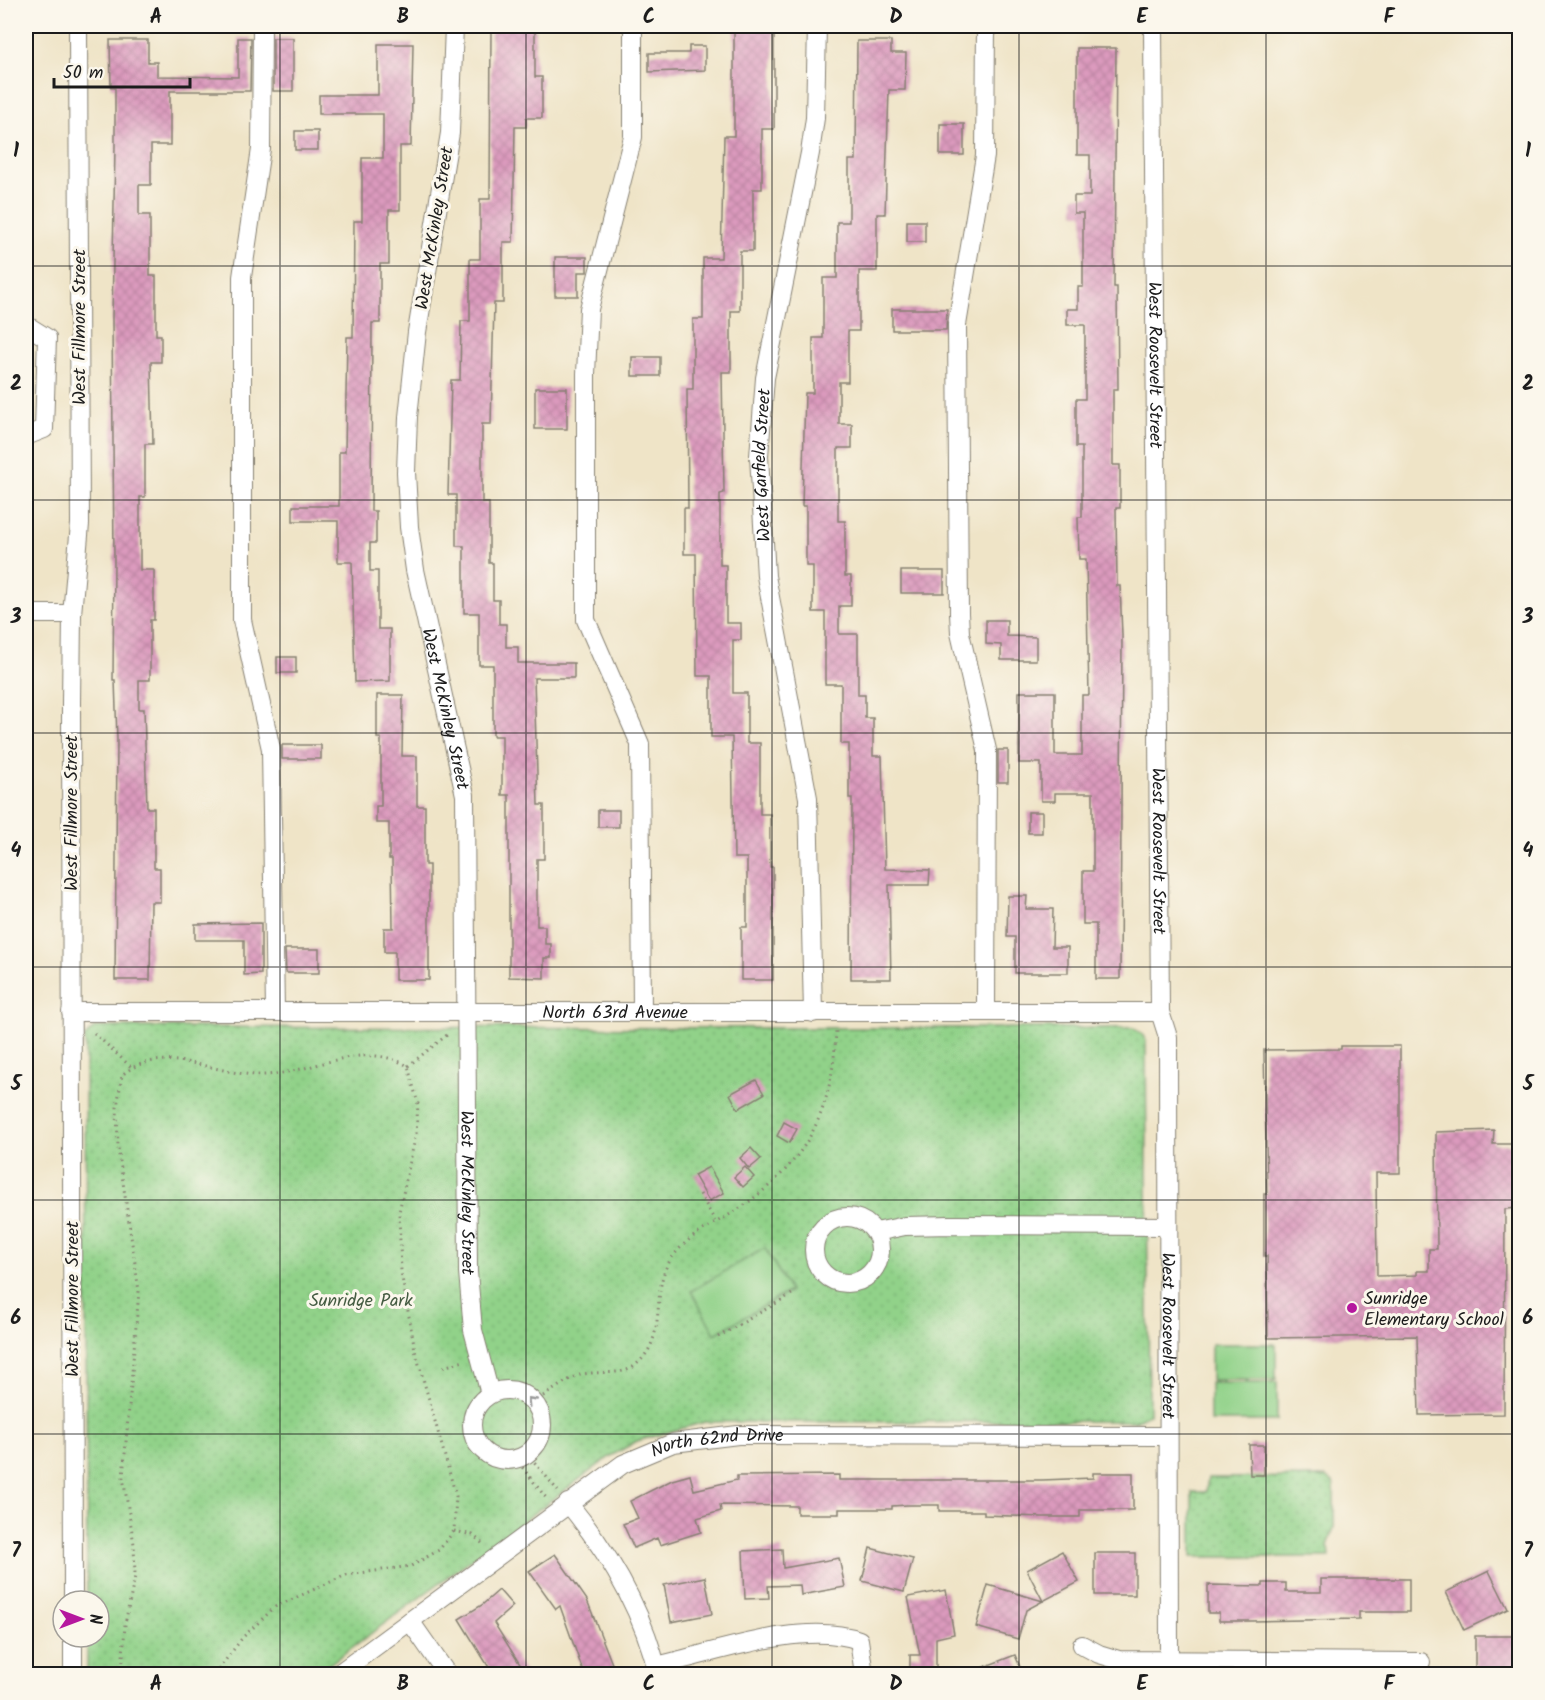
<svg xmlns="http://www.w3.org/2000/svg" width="1545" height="1700" font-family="Kalam,sans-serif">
<defs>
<pattern id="park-dots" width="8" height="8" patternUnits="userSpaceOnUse" patternTransform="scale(1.5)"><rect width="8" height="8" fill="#91d289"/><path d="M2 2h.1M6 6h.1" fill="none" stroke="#7cb476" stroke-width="1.8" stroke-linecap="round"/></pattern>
<pattern id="building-cross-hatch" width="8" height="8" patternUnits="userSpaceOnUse" patternTransform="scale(1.5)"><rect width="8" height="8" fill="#db9abd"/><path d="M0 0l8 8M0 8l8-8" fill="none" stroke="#bb84a2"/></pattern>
</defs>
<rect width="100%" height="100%" fill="#fbf7ec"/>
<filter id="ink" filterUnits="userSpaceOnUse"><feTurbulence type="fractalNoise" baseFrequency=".0167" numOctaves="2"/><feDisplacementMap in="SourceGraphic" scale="12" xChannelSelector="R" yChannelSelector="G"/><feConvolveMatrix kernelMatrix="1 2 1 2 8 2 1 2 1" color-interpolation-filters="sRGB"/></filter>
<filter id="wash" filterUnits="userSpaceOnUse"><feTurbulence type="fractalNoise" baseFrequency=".008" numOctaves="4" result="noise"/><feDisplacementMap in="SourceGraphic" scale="24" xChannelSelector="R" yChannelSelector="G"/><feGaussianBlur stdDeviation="1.35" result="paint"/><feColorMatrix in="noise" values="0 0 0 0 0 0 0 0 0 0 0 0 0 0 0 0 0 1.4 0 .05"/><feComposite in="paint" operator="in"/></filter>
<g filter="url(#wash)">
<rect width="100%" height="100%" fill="#efe4c7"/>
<!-- park -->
<g fill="url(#park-dots)" stroke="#567752" stroke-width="1.5">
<polygon points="98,1027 1133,1028 1142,1034 1146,1041 1149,1414 1135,1421 705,1422 637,1441 611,1456 316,1674 87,1674 87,1637 99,1637 99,1601 87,1601 85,1037 94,1028"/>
<polygon points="1326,1477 1333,1482 1334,1487 1334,1527 1328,1546 1329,1557 1192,1557 1192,1492 1206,1492 1208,1478"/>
</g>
<!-- pitch -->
<g fill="#91d289" stroke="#567752" stroke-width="1.5">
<polygon points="765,1248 790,1291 715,1334 691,1291"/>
<rect x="1211" y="1344" width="65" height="36"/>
<rect x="1210" y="1383" width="67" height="38"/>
</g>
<g id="blocks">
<!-- building -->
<g fill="url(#building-cross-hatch)">
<polygon points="491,26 535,26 535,77 542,77 542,118 526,118 526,127 515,127 513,242 503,242 503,303 494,303 491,424 482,424 482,503 489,503 489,563 493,563 493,600 499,600 499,624 506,624 506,647 518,647 518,663 574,663 574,678 534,678 538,805 544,805 544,859 537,859 537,926 545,926 545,944 551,944 551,958 544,958 544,978 509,977 509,795 502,795 502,736 493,736 493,665 479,665 479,613 464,613 464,546 456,546 456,495 448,495 451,380 460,380 461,321 470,321 470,259 480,259 480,199 490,199"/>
<polygon points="734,26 774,26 774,129 762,129 762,189 753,189 753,251 740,251 740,311 731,311 731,372 722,372 724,493 720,494 720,565 726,565 726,623 741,623 741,640 733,640 733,693 747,693 747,743 760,743 760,814 770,814 770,867 773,867 773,980 741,980 741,927 747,927 747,858 734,858 732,737 711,737 711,676 697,676 696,554 684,554 684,508 688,508 687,389 693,389 693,319 703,319 703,258 721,258 724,136 734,136"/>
<polygon points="238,38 251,38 250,91 170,91 170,145 151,145 151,185 139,185 139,215 150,215 150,276 156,276 156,335 161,335 161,362 151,362 153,444 145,444 145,497 140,497 140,570 154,570 154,620 150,620 150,680 139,680 139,709 144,709 147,808 154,808 154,868 160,868 160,902 151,902 150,980 115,980 117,739 115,680 113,680 114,561 112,319 115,145 115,88 111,88 110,40 148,40 148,62 157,62 157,76 238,77"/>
<rect x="273" y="38" width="20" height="53"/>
<polygon points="857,41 891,41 891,53 906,53 905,90 889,90 885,214 877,214 877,271 859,271 859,331 848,331 848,382 839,382 839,424 852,424 852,448 838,448 838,521 845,521 845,576 851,576 851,606 839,606 839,634 858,634 858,695 865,695 865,718 873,718 873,756 882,756 885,869 930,870 929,885 889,885 891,979 851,979 852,798 849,798 849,744 841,744 841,684 825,684 825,612 813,612 813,566 806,566 806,506 802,506 805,393 813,393 813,338 823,338 823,278 837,278 837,222 849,222 849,160 856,160"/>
<polygon points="378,44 413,44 411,146 400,146 400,210 389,210 389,264 380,264 380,323 372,323 371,511 376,511 376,543 370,543 370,571 378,571 378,629 390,629 390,681 355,682 352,562 338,562 338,521 293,521 293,506 339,506 339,452 345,452 347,337 353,337 354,221 362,221 362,158 383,158 383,114 319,114 319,95 378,95"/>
<polygon points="689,46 705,46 705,70 649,72 649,53 689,53"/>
<polygon points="1077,48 1116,48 1114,287 1117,287 1118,389 1113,389 1113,465 1120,465 1120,508 1116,508 1117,586 1120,586 1122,635 1120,979 1096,979 1096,924 1083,924 1083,871 1093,871 1093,793 1055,793 1055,801 1041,801 1041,763 1019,763 1019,692 1055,692 1055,755 1082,755 1082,695 1089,695 1086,559 1079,559 1078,517 1082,517 1082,447 1076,447 1076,399 1085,399 1085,325 1067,325 1067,309 1078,309 1078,287 1083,287 1083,213 1074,213 1074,196 1090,196 1090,155 1077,155"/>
<rect x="940" y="124" width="24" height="31"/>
<rect x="295" y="131" width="23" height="19"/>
<rect x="907" y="221" width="18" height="21"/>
<polygon points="555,257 587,257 587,272 578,272 578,296 555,296"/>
<polygon points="892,309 947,309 946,330 892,330"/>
<rect x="632" y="357" width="28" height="19"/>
<rect x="535" y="388" width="32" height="41"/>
<rect x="901" y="571" width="43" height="22"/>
<polygon points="986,620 1007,620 1007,636 1036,637 1036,660 1001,660 1001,645 986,644"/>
<rect x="277" y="657" width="19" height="16"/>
<polygon points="377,695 403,695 402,756 417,756 417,806 425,806 425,865 429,865 429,980 395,980 395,952 384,952 384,928 393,928 392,859 389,859 389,823 376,823 376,806 381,806 381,738 377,738"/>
<rect x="282" y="745" width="39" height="14"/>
<rect x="998" y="750" width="10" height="32"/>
<rect x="598" y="810" width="21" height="17"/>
<rect x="1028" y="812" width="14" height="21"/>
<polygon points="1008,896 1027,896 1026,909 1053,909 1052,947 1068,947 1068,973 1015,973 1015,937 1007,937"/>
<polygon points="261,923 261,974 244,975 244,940 195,940 195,924"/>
<polygon points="285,949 319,949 319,973 286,973"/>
<polygon points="1341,1046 1400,1046 1400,1173 1376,1173 1377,1276 1417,1275 1417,1271 1429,1271 1429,1249 1437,1249 1436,1132 1494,1130 1493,1144 1520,1144 1520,1208 1505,1209 1504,1414 1419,1415 1417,1336 1268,1338 1267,1256 1264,1256 1264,1194 1267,1194 1264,1050 1341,1049"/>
<polygon points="756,1080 764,1094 738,1109 730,1094"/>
<polygon points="784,1122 797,1129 789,1143 777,1136"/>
<polygon points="751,1148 761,1159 749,1169 740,1158"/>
<polygon points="709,1167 724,1193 709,1201 694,1175"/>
<polygon points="745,1167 754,1177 743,1187 734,1177"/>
<polygon points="1249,1445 1264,1445 1264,1475 1250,1475"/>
<polygon points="1093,1473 1133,1473 1133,1510 1080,1510 1080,1517 1042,1517 984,1515 984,1511 939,1511 939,1505 907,1505 892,1506 892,1509 839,1509 839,1514 797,1514 797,1506 720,1505 721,1511 697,1518 701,1532 660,1545 657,1538 634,1548 623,1524 638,1518 630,1501 672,1480 690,1475 694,1490 737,1480 737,1476 839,1475 839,1480 1042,1480 1093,1478"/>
<polygon points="870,1548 913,1559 904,1592 862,1581"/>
<polygon points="782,1549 783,1568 839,1558 845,1587 801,1595 800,1585 768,1586 769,1598 745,1599 743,1551"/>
<polygon points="1062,1551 1079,1582 1043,1601 1027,1570"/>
<rect x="1095" y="1553" width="40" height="42"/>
<polygon points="555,1554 587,1600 616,1674 584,1674 560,1606 556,1609 529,1571"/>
<polygon points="1489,1571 1508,1609 1464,1630 1446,1592"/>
<polygon points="705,1577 712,1614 671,1622 664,1585"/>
<polygon points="1321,1579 1409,1579 1409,1612 1359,1612 1359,1619 1251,1621 1219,1621 1219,1613 1208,1613 1208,1585 1263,1586 1263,1583 1286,1583 1286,1592 1321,1592"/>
<polygon points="988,1585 1043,1601 1026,1610 1018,1639 976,1627"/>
<polygon points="499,1590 513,1606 494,1623 526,1674 493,1674 459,1619 482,1605"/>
<polygon points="946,1590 954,1634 936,1638 936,1674 910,1674 910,1655 920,1655 908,1597"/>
<rect x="1475" y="1636" width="41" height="38"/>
<polygon points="1015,1655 1023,1674 969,1674 968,1673"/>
</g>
</g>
</g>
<g filter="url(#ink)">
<use href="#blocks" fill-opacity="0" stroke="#868072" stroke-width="1.5"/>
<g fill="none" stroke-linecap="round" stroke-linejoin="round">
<!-- minor casing -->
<g stroke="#868072" stroke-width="20">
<g id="minor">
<polyline points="262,26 261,149 242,277 242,620 271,749 275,1012"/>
<path id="s1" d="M454 26 450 133 417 332 408 417 406 472 409 527 415 570 465 795 468 1272 473 1330 490 1394"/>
<polyline points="633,26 633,137 589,309 586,374 586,620 640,744 642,1012"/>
<polyline points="986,26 985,156 957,325 959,613 960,633 987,750 986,1012"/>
<path id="s2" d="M1153 26 1160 1012 1168 1037 1169 1674"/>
<polyline points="26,325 47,338 44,429 26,436"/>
<polyline points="26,614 72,614"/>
<path id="s3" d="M71 1012H1160"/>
<path id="s4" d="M813 1013 808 798 766 576 759 456 765 378 810 153 815 118 817 26"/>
<circle cx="847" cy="1250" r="33"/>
<polyline points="876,1232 905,1226 950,1225 1168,1226"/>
<circle cx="507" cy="1425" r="35"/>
<path d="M568 1503C609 1553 643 1611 658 1674"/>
<polyline points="73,1601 71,703 72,614 80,524 78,26"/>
<polyline points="410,1621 447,1674"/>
<polyline points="73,1637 73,1674"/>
<polyline points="1082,1645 1099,1654 1119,1660 1421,1662"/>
<path d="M656 1666C715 1653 802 1620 859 1640L864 1674"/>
<path id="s5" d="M338 1674 623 1464 673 1443 738 1435 1168 1436"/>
</g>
</g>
<!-- path -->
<g stroke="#868072" stroke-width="3" stroke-dasharray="1.5 4.5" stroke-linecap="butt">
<polyline points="94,1033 131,1067"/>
<polyline points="408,1066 447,1035"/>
<polyline points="700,1194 715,1221"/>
<polyline points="718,1337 792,1294"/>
<polyline points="443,1367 464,1361"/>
<path d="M532 1401C550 1395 562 1381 580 1375 595 1370 620 1376 633 1367 671 1339 648 1293 671 1259 690 1232 717 1224 743 1206 809 1160 833 1109 836 1030"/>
<polyline points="527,1453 558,1491"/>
<polyline points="515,1458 547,1499"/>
<polyline points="454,1531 473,1535 484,1545"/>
<path d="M122 1674 125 1624 135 1576 134 1544 123 1477 139 1291 118 1148 117 1107 122 1075C163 1041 218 1077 264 1075 314 1073 361 1039 408 1066L418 1104 416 1134 399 1212 401 1272 415 1350 456 1496 454 1531 439 1550 411 1566 346 1575 275 1607 243 1637 215 1674"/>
</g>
<!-- minor -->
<use href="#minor" stroke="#fff" stroke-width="18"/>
</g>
<!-- one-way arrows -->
<defs><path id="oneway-chevron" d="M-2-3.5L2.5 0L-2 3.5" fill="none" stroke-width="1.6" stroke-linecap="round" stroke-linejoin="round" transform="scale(1.5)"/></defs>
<use stroke="#999" href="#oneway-chevron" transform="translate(531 1401) rotate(-134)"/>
</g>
<!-- grid -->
<path fill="none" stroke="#1c1c1c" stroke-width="1.5" stroke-opacity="0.55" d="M280 26V1674M526 26V1674M772 26V1674M1019 26V1674M1266 26V1674M26 266H1520M26 500H1520M26 733H1520M26 967H1520M26 1200H1520M26 1434H1520"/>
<!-- markers -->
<circle fill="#b5179e" stroke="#fbf7ec" stroke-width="2" cx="1352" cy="1308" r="6"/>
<g text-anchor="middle" stroke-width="6" stroke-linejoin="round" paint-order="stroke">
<!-- street labels -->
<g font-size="18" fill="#1c1c1c" stroke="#fbf7ec">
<text transform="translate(434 228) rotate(-81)" y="6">West McKinley Street</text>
<text transform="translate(79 327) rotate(-90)" y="6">West Fillmore Street</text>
<text dy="6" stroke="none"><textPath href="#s2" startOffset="339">West Roosevelt Street</textPath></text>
<text dy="6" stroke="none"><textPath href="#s4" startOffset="552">West Garfield Street</textPath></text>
<text dy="6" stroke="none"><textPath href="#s1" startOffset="690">West McKinley Street</textPath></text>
<text transform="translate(71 813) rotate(-90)" y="6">West Fillmore Street</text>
<text dy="6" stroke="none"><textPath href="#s2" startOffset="825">West Roosevelt Street</textPath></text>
<text dy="6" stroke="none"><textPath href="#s3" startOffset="544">North 63rd Avenue</textPath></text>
<text dy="6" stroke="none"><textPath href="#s1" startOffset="1176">West McKinley Street</textPath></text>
<text transform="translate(72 1299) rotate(-90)" y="6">West Fillmore Street</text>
<text dy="6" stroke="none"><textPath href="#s2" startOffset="1311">West Roosevelt Street</textPath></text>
<text dy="6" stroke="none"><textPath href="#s5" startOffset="452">North 62nd Drive</textPath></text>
</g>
<!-- poi labels -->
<g font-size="18" fill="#1c1c1c" stroke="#fbf7ec" text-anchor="start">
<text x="1364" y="1304">Sunridge<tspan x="1364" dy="21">Elementary School</tspan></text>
</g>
<!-- park labels -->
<g font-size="18" fill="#455c42" stroke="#fbf7ec">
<text x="361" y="1306">Sunridge Park</text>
</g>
</g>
<!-- margin -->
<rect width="1545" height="1700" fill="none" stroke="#fbf7ec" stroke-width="66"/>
<!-- north arrow -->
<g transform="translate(81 1619) rotate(90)"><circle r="28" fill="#fbf7ec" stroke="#a29f99" stroke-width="1.5"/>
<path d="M0-4.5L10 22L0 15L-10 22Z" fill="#b5179e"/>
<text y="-9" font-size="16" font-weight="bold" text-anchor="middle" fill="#1c1c1c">N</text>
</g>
<!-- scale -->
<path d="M54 78v9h136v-9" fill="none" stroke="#1c1c1c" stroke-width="3"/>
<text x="63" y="78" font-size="18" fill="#1c1c1c" stroke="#fbf7ec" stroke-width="4.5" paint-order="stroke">50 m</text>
<rect x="33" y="33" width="1479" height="1634" fill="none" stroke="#1c1c1c" stroke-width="2"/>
<g font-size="20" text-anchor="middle" font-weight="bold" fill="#1c1c1c">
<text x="156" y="23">A</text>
<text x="403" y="23">B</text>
<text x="649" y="23">C</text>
<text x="896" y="23">D</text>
<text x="1142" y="23">E</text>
<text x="1389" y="23">F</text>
<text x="16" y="157">1</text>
<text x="1528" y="157">1</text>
<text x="16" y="390">2</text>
<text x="1528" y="390">2</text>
<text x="16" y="623">3</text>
<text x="1528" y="623">3</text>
<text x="16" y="857">4</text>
<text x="1528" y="857">4</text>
<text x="16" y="1090">5</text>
<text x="1528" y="1090">5</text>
<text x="16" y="1324">6</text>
<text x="1528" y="1324">6</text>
<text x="16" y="1557">7</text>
<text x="1528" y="1557">7</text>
<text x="156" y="1690">A</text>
<text x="403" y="1690">B</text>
<text x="649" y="1690">C</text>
<text x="896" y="1690">D</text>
<text x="1142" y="1690">E</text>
<text x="1389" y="1690">F</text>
</g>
</svg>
